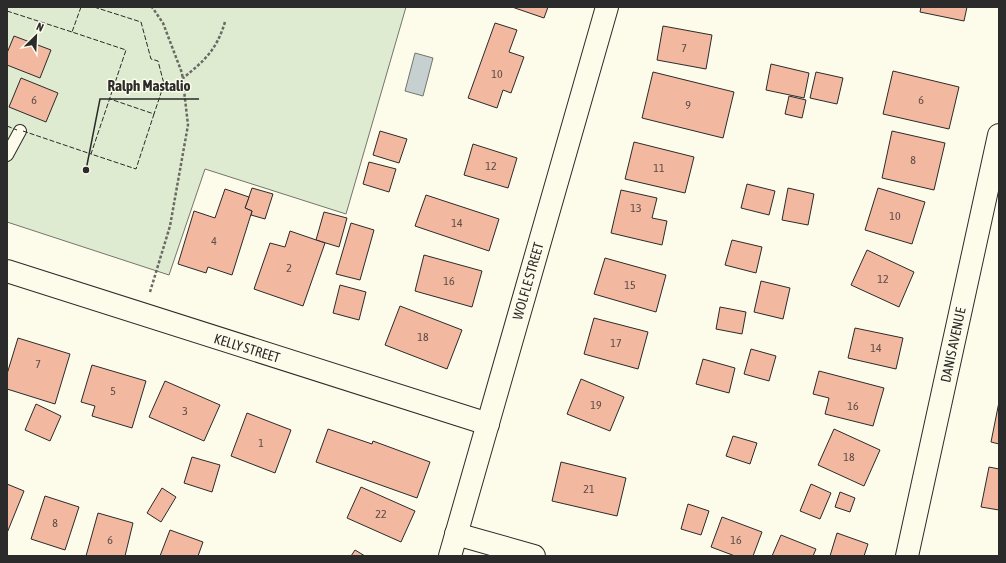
<svg xmlns="http://www.w3.org/2000/svg" width="1006" height="563" font-family="'Asap Condensed',sans-serif">
<rect width="100%" height="100%" fill="#fdfbea"/>
<!-- green -->
<polygon fill="#deebd1" stroke="#74746e" points="7,7 406,7 346,214 205,169 169,275 7,222"/>
<!-- water -->
<polygon fill="#c7d0d0" stroke="#74746e" points="415,53 433,58 423,96 405,91"/>
<!-- building -->
<g fill="#f2b8a0" stroke="#2b2b2b">
<polygon points="512,7 548,7 544,18"/>
<polygon points="921,7 967,7 964,21 920,12"/>
<polygon points="495,23 517,30 509,52 524,57 511,93 503,90 497,108 468,98"/>
<polygon points="663,26 712,35 706,69 657,60"/>
<polygon points="14,36 51,50 40,78 7,65 7,53"/>
<polygon points="771,64 809,73 804,98 766,90"/>
<polygon points="893,71 959,87 949,129 883,114"/>
<polygon points="653,72 734,92 723,138 642,118"/>
<polygon points="816,72 843,78 837,104 810,98"/>
<polygon points="21,78 58,93 46,122 9,107"/>
<polygon points="789,96 806,100 802,118 785,114"/>
<polygon points="380,131 407,139 399,163 373,155"/>
<polygon points="892,131 945,143 934,190 882,178"/>
<polygon points="634,142 694,157 685,193 625,179"/>
<polygon points="473,144 517,158 508,188 464,175"/>
<polygon points="369,162 396,169 389,192 363,184"/>
<polygon points="747,184 775,191 769,215 741,208"/>
<polygon points="252,188 273,194 265,219 251,215 252,211 245,208"/>
<polygon points="788,188 814,194 808,225 782,220"/>
<polygon points="878,188 925,202 912,244 865,230"/>
<polygon points="225,189 249,197 245,208 252,211 232,275 208,267 206,273 178,264 194,211 215,218"/>
<polygon points="621,190 657,198 652,218 667,221 662,245 611,233"/>
<polygon points="426,195 499,219 489,251 415,226"/>
<polygon points="324,212 347,218 339,247 316,240"/>
<polygon points="351,223 374,230 360,280 336,274"/>
<polygon points="290,231 325,243 303,306 254,289 270,243 285,247"/>
<polygon points="732,240 762,247 756,273 725,265"/>
<polygon points="867,250 914,272 899,307 851,285"/>
<polygon points="424,255 482,271 472,307 415,291"/>
<polygon points="605,258 666,275 656,312 594,294"/>
<polygon points="761,281 790,288 783,319 754,312"/>
<polygon points="340,285 366,292 359,320 333,313"/>
<polygon points="400,306 462,330 447,369 385,345"/>
<polygon points="720,307 746,312 742,334 716,329"/>
<polygon points="594,318 648,332 638,369 584,354"/>
<polygon points="855,328 903,338 896,369 848,358"/>
<polygon points="18,338 70,354 55,404 7,389 7,374"/>
<polygon points="751,349 776,356 769,381 744,374"/>
<polygon points="703,359 735,368 729,393 696,384"/>
<polygon points="92,365 146,381 132,428 92,416 95,406 81,402"/>
<polygon points="819,371 884,388 873,426 825,414 829,398 813,394"/>
<polygon points="581,379 624,397 610,431 567,414"/>
<polygon points="165,381 220,405 204,441 149,417"/>
<polygon points="999,402 999,444 991,442"/>
<polygon points="36,404 61,416 50,441 25,430"/>
<polygon points="247,413 291,430 275,473 231,456"/>
<polygon points="328,429 372,444 373,441 430,462 417,498 316,462"/>
<polygon points="834,429 880,450 864,486 818,465"/>
<polygon points="733,436 757,443 750,464 726,456"/>
<polygon points="192,457 220,465 212,492 184,483"/>
<polygon points="561,462 626,478 617,516 552,501"/>
<polygon points="989,467 999,469 999,510 981,507"/>
<polygon points="7,484 24,491 7,533"/>
<polygon points="811,484 831,493 820,519 800,511"/>
<polygon points="361,487 415,511 401,542 347,518"/>
<polygon points="162,488 176,497 161,522 147,513"/>
<polygon points="840,492 855,498 850,512 835,507"/>
<polygon points="45,496 79,507 65,550 31,539"/>
<polygon points="688,504 709,511 701,535 681,529"/>
<polygon points="98,513 133,523 125,556 86,556"/>
<polygon points="722,517 762,532 753,556 735,556 711,547"/>
<polygon points="170,530 203,542 198,556 160,556"/>
<polygon points="837,533 868,544 864,556 830,556"/>
<polygon points="781,535 816,549 813,556 772,556"/>
<polygon points="355,550 365,556 351,556"/>
</g>
<g fill="none" stroke-linecap="round" stroke-linejoin="round">
<!-- service casing -->
<g stroke="#2b2b2b" stroke-width="14">
<polyline id="service" points="7,155 20,131"/>
</g>
<!-- minor casing -->
<g stroke="#2b2b2b" stroke-width="24">
<g id="minor">
<polyline points="7,271 488,424"/>
<polyline points="456,534 534,556"/>
<polyline points="450,556 607,7"/>
<polyline points="907,556 999,135"/>
</g>
</g>
<!-- path -->
<g stroke="#6a6964" stroke-width="2.5" stroke-dasharray="3 2" stroke-linecap="butt">
<path d="M182 79C205 60 216 51 225 22"/>
<polyline points="150,292 170,226 188,125 182,73 163,23 152,7"/>
</g>
<!-- service -->
<use href="#service" stroke="#fdfbea" stroke-width="12"/>
<!-- minor -->
<use href="#minor" stroke="#fdfbea" stroke-width="22"/>
<!-- fence -->
<g stroke="#2b2b2b" stroke-width="1" stroke-dasharray="5 2" stroke-linecap="butt">
<polyline points="81,7 72,32 126,50 91,154 136,169 154,114 110,99"/>
<polyline points="94,7 141,22 151,59 158,61 164,84 154,114"/>
<polyline points="7,11 72,32"/>
<polyline points="7,126 17,130"/>
<polyline points="23,131 91,154"/>
</g>
</g>
<g text-anchor="middle" stroke-width="3" stroke-linejoin="round" paint-order="stroke">
<!-- number labels -->
<g font-size="12" fill="#5d4e48">
<text x="684" y="52">7</text>
<text x="497" y="78">10</text>
<text x="34" y="104">6</text>
<text x="921" y="104">6</text>
<text x="688" y="109">9</text>
<text x="913" y="164">8</text>
<text x="491" y="170">12</text>
<text x="659" y="172">11</text>
<text x="636" y="212">13</text>
<text x="895" y="220">10</text>
<text x="457" y="227">14</text>
<text x="214" y="245">4</text>
<text x="289" y="272">2</text>
<text x="883" y="283">12</text>
<text x="449" y="285">16</text>
<text x="630" y="289">15</text>
<text x="423" y="341">18</text>
<text x="616" y="347">17</text>
<text x="876" y="352">14</text>
<text x="38" y="368">7</text>
<text x="113" y="395">5</text>
<text x="596" y="409">19</text>
<text x="853" y="410">16</text>
<text x="185" y="415">3</text>
<text x="261" y="447">1</text>
<text x="849" y="461">18</text>
<text x="589" y="493">21</text>
<text x="381" y="518">22</text>
<text x="55" y="527">8</text>
<text x="110" y="544">6</text>
<text x="736" y="544">16</text>
</g>
<!-- street labels -->
<g font-size="14" fill="#2b2b2b" stroke="#fdfbea">
<text transform="translate(528 281) rotate(-74)" y="5">WOLFLE STREET</text>
<text transform="translate(953 345) rotate(-78)" y="5">DANIS AVENUE</text>
<text transform="translate(247 348) rotate(17)" y="5">KELLY STREET</text>
</g>
</g>
<!-- callouts -->
<path fill="none" stroke="#2b2b2b" stroke-width="1.5" d="M86 170L100 99H199"/>
<circle fill="#2b2b2b" stroke="#fdfbea" stroke-width="1.5" cx="86" cy="170" r="4"/>
<g font-size="15" text-anchor="middle" font-weight="bold" fill="#2b2b2b" stroke="#fdfbea" stroke-width="3" stroke-linejoin="round" paint-order="stroke">
<text x="149" y="91">Ralph Mastalio</text>
</g>
<!-- border -->
<rect width="1006" height="563" fill="none" stroke="#2b2b2b" stroke-width="16"/>
<!-- north arrow -->
<g transform="translate(36 36) rotate(24)" stroke="#fdfbea" stroke-width="3" paint-order="stroke">
<path d="M0-3L7 15L0 10L-7 15Z" fill="#2b2b2b"/>
<text y="-6" font-size="11" font-weight="bold" text-anchor="middle" fill="#2b2b2b">N</text>
</g>
</svg>
